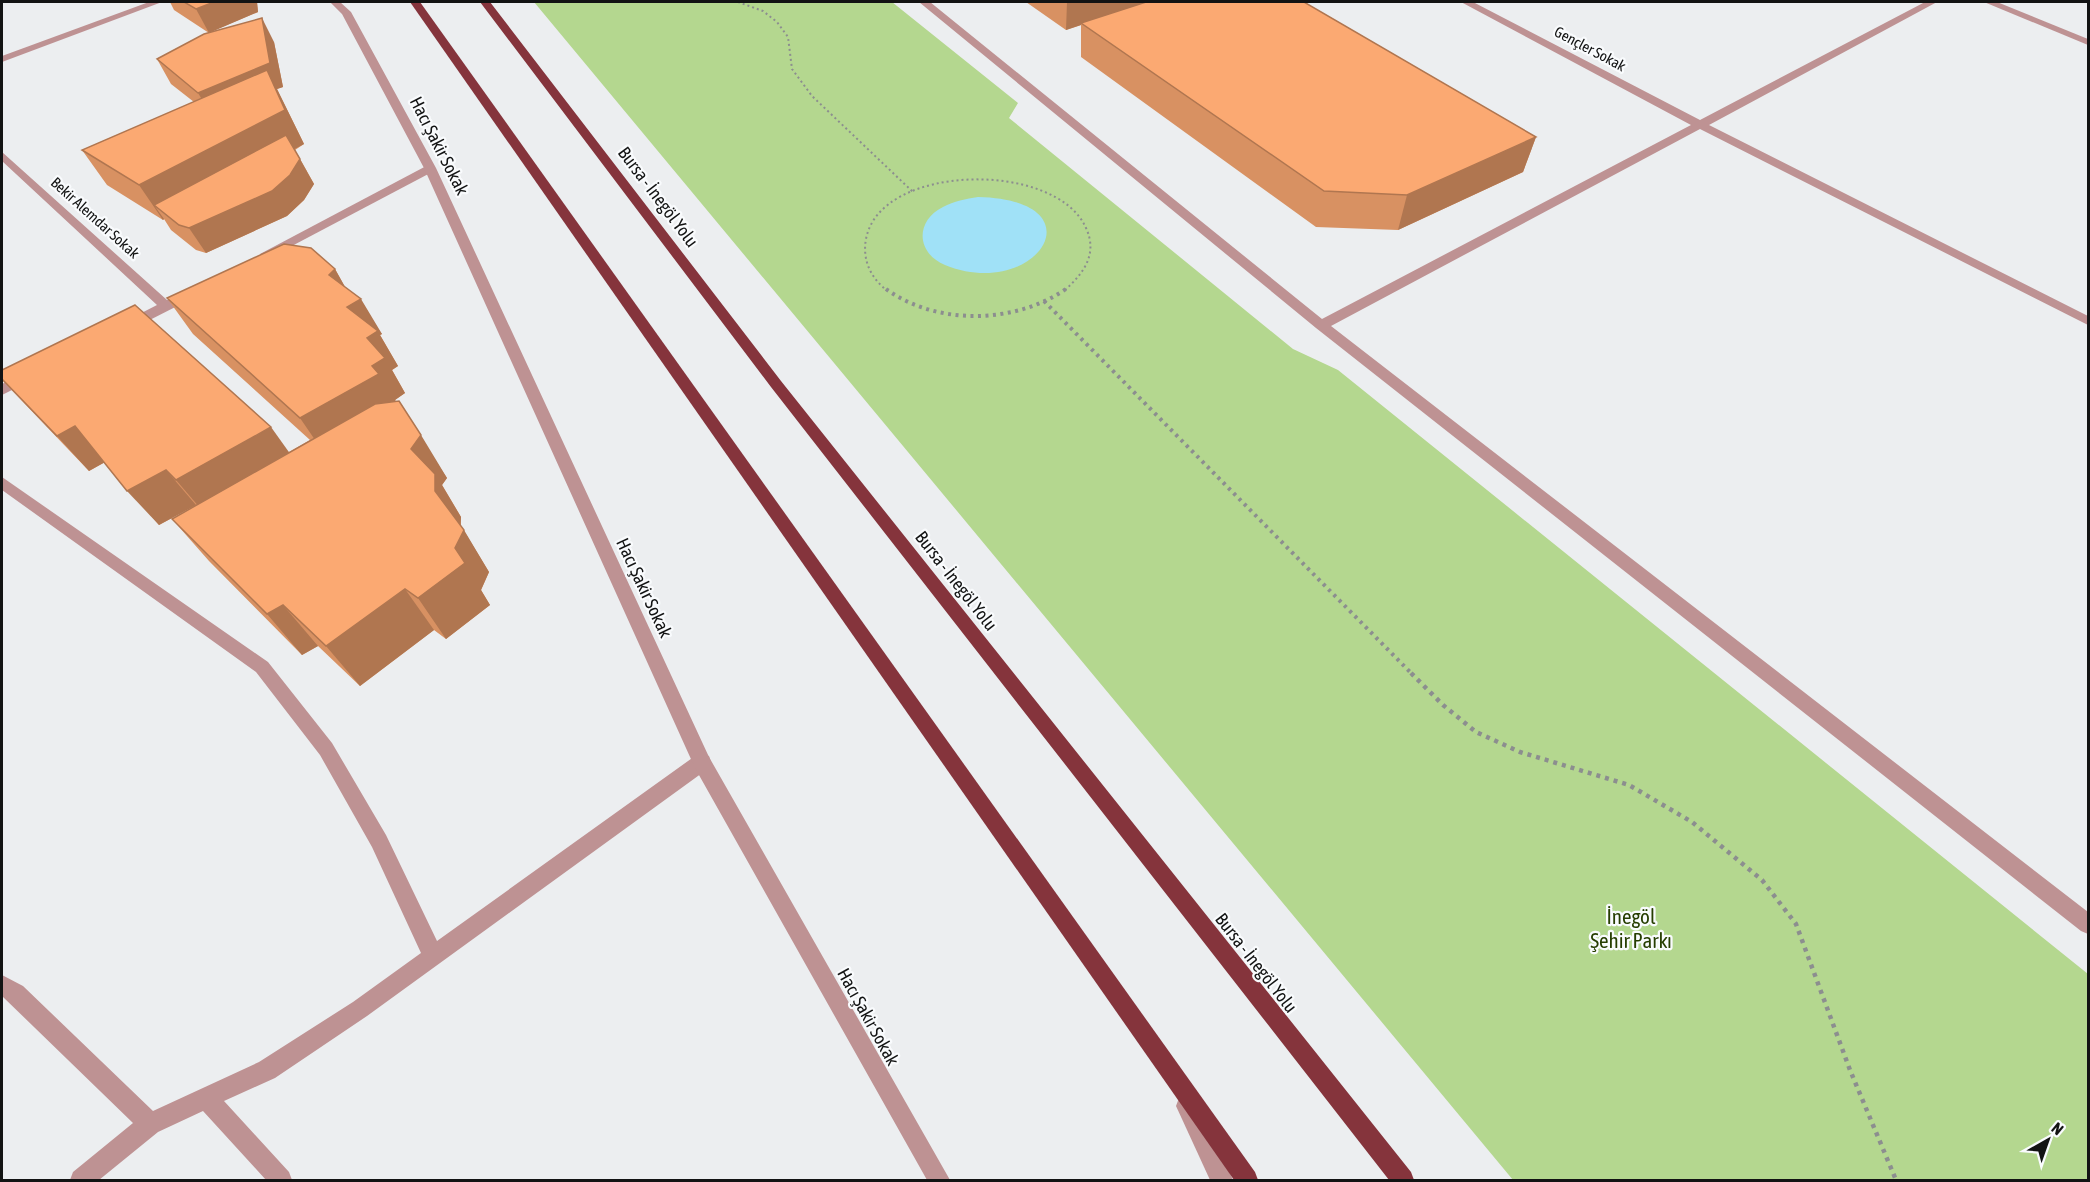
<svg xmlns="http://www.w3.org/2000/svg" width="2090" height="1182" font-family="'Asap Condensed',sans-serif">
<rect width="100%" height="100%" fill="#eceef0"/>
<!-- green -->
<polygon fill="#b4d78f" points="534,2 892,2 1018,103 1009,118 1293,349 1338,370 2088,974 2088,1180 1513,1180"/>
<!-- water -->
<path fill="#a0e1f7" d="M978 197C1103 200 1036 302 945 265 916 253 915 221 943 207 954 201 966 199 978 197Z"/>
<g fill="none" stroke-linecap="round" stroke-linejoin="round">
<!-- path-far2 -->
<g stroke="#8c8e8f" stroke-width="2" stroke-dasharray="2 3" stroke-linecap="butt">
<polyline points="738,2 763,11 777,22 788,37 792,69 812,96 913,192"/>
<path d="M888 291C871 279 862 260 866 239 880 163 1056 160 1086 228 1098 254 1084 273 1064 291"/>
</g>
<!-- path-far1 -->
<g stroke="#8c8e8f" stroke-width="4" stroke-dasharray="3 4.5" stroke-linecap="butt">
<path d="M886 289C937 326 1015 324 1066 289"/>
<polyline points="1044,301 1413,675"/>
</g>
<!-- path -->
<polyline stroke="#8c8e8f" stroke-width="4.5" stroke-dasharray="4 5" stroke-linecap="butt" points="1411,673 1443,705 1476,732 1520,752 1629,785 1692,822 1762,880 1796,924 1850,1070 1896,1180"/>
<!-- service -->
<polygon fill="#be9293" fill-rule="evenodd" points="919,2 930,2 1322,319 1691,125 1461,2 1473,2 1700,120 1925,2 1937,2 1709,125 2088,316 2088,325 1700,129 1331,326 2088,912 2088,934 2081,931 1316,328"/>
<!-- minor -->
<g fill="#be9293" fill-rule="evenodd">
<polygon points="149,2 162,2 2,62 2,56"/>
<polygon points="1984,2 1997,2 2088,39 2088,45"/>
<polygon points="2,152 167,300 190,290 197,294 195,297 132,329 122,329 122,323 157,305 2,161"/>
<polygon points="430,164 434,165 434,171 271,257 261,257 260,254"/>
<polygon points="27,372 34,377 32,380 2,395 2,384"/>
<polygon points="2,477 268,662 332,743 386,835 437,941 695,756 702,754 709,756 711,762 709,768 367,1016 275,1078 224,1101 289,1172 292,1180 266,1180 203,1111 158,1132 99,1180 70,1180 73,1172 133,1123 2,996 2,975 23,986 153,1111 259,1062 353,1002 421,953 372,847 320,755 256,672 2,490"/>
</g>
<!-- tertiary -->
<g fill="#be9293" fill-rule="evenodd">
<polygon points="330,2 340,2 351,12 436,168 709,757 950,1180 927,1180 695,768 424,168 342,14"/>
<polygon points="1187,1095 1195,1098 1233,1180 1210,1180 1176,1106 1179,1098"/>
</g>
<!-- trunk -->
<g fill="#85343c" fill-rule="evenodd">
<polygon points="410,2 420,2 1255,1172 1258,1180 1234,1180"/>
<polygon points="480,2 490,2 781,381 1411,1172 1414,1180 1389,1180 771,387"/>
</g>
</g>
<!-- wall -->
<g fill="#d89162">
<polygon points="170,2 257,2 258,12 210,32 274,42 283,87 277,89 304,144 295,150 314,184 304,200 287,216 206,253 196,250 171,230 164,219 163,220 107,185 82,150 194,102 171,84 157,59 209,33 174,10"/>
<polygon points="1026,2 1304,2 1536,137 1523,172 1398,230 1316,227 1081,57 1081,25 1066,30"/>
<polygon points="335,269 345,287 382,334 380,335 398,366 392,370 405,393 395,400 447,478 442,485 461,517 461,526 489,572 481,590 490,605 446,639 434,630 360,686 318,646 302,655 209,561 172,519 196,505 159,525 105,462 89,471 2,380 289,452 310,440 193,334 167,298"/>
</g>
<!-- shaded-wall -->
<g fill="#b07650">
<polygon points="214,2 257,2 258,12 209,33 196,9"/>
<polygon points="1067,2 1151,2 1081,23 1081,25 1066,30"/>
<polygon points="262,18 274,42 283,87 277,89 304,144 169,217 154,205 164,219 163,220 139,185 213,117 198,93"/>
<polygon points="1536,137 1523,172 1398,230 1407,195"/>
<polygon points="300,159 314,184 304,200 287,216 206,253 189,228"/>
<polygon points="335,269 354,303 361,299 382,334 380,335 398,366 392,370 405,393 395,400 400,410 324,453 300,418 372,366 329,275"/>
<polygon points="75,426 107,461 89,471 57,436"/>
<polygon points="271,427 296,462 206,515 176,480"/>
<polygon points="421,435 447,478 442,485 461,517 460,534 435,491 411,449"/>
<polygon points="166,470 196,505 159,525 127,491"/>
<polygon points="464,530 489,572 481,590 490,605 446,639 418,598 455,548"/>
<polygon points="405,589 434,630 360,686 326,646"/>
<polygon points="283,605 318,646 302,655 267,614"/>
</g>
<!-- building -->
<g fill="#fba972" stroke="#b07650" stroke-width="1.5">
<polygon points="184,2 214,2 196,9"/>
<polygon points="1146,2 1304,2 1536,137 1407,195 1324,191 1081,23"/>
<polygon points="262,18 270,63 198,93 157,59 204,34"/>
<polygon points="267,70 285,110 139,185 82,150"/>
<polygon points="286,135 300,159 290,175 272,191 189,228 179,225 154,205"/>
<polygon points="284,244 311,248 335,269 329,275 361,299 347,307 378,331 367,338 385,358 372,366 379,374 300,418 167,298"/>
<polygon points="135,305 271,427 176,480 166,470 127,491 75,426 57,436 2,379 2,370"/>
<polygon points="399,401 421,435 411,449 435,474 435,491 464,530 455,548 465,563 418,598 405,589 326,646 283,605 267,614 172,519 375,404"/>
</g>
<g text-anchor="middle" stroke-width="4.5" stroke-linejoin="round" paint-order="stroke">
<!-- far-street labels -->
<g font-size="15" fill="#121313" stroke="#f9fbfd">
<text transform="translate(1590 49) rotate(28)" y="5">Gençler Sokak</text>
<text transform="translate(95 218) rotate(42)" y="5">Bekir Alemdar Sokak</text>
</g>
<!-- street labels -->
<g font-size="18" fill="#121313" stroke="#f9fbfd">
<text transform="translate(439 146) rotate(63)" y="6">Hacı Şakir Sokak</text>
<text transform="translate(658 197) rotate(53)" y="6">Bursa - İnegöl Yolu</text>
<text transform="translate(956 581) rotate(52)" y="6">Bursa - İnegöl Yolu</text>
<text transform="translate(644 588) rotate(65)" y="6">Hacı Şakir Sokak</text>
<text transform="translate(1256 963) rotate(52)" y="6">Bursa - İnegöl Yolu</text>
<text transform="translate(868 1017) rotate(61)" y="6">Hacı Şakir Sokak</text>
</g>
<!-- near-park labels -->
<g font-size="21" fill="#263e00" stroke="#f9fbfd">
<text x="1631" y="924">İnegöl<tspan x="1631" dy="24">Şehir Parkı</tspan></text>
</g>
</g>
<!-- border -->
<rect width="2090" height="1182" fill="none" stroke="#121313" stroke-width="6"/>
<!-- north arrow -->
<g transform="translate(2048 1140) rotate(40)" stroke="#f9fbfd" stroke-width="4.5" paint-order="stroke">
<path d="M0-4.5L10 22L0 15L-10 22Z" fill="#121313"/>
<text y="-9" font-size="16" font-weight="bold" text-anchor="middle" fill="#121313">N</text>
</g>
</svg>
